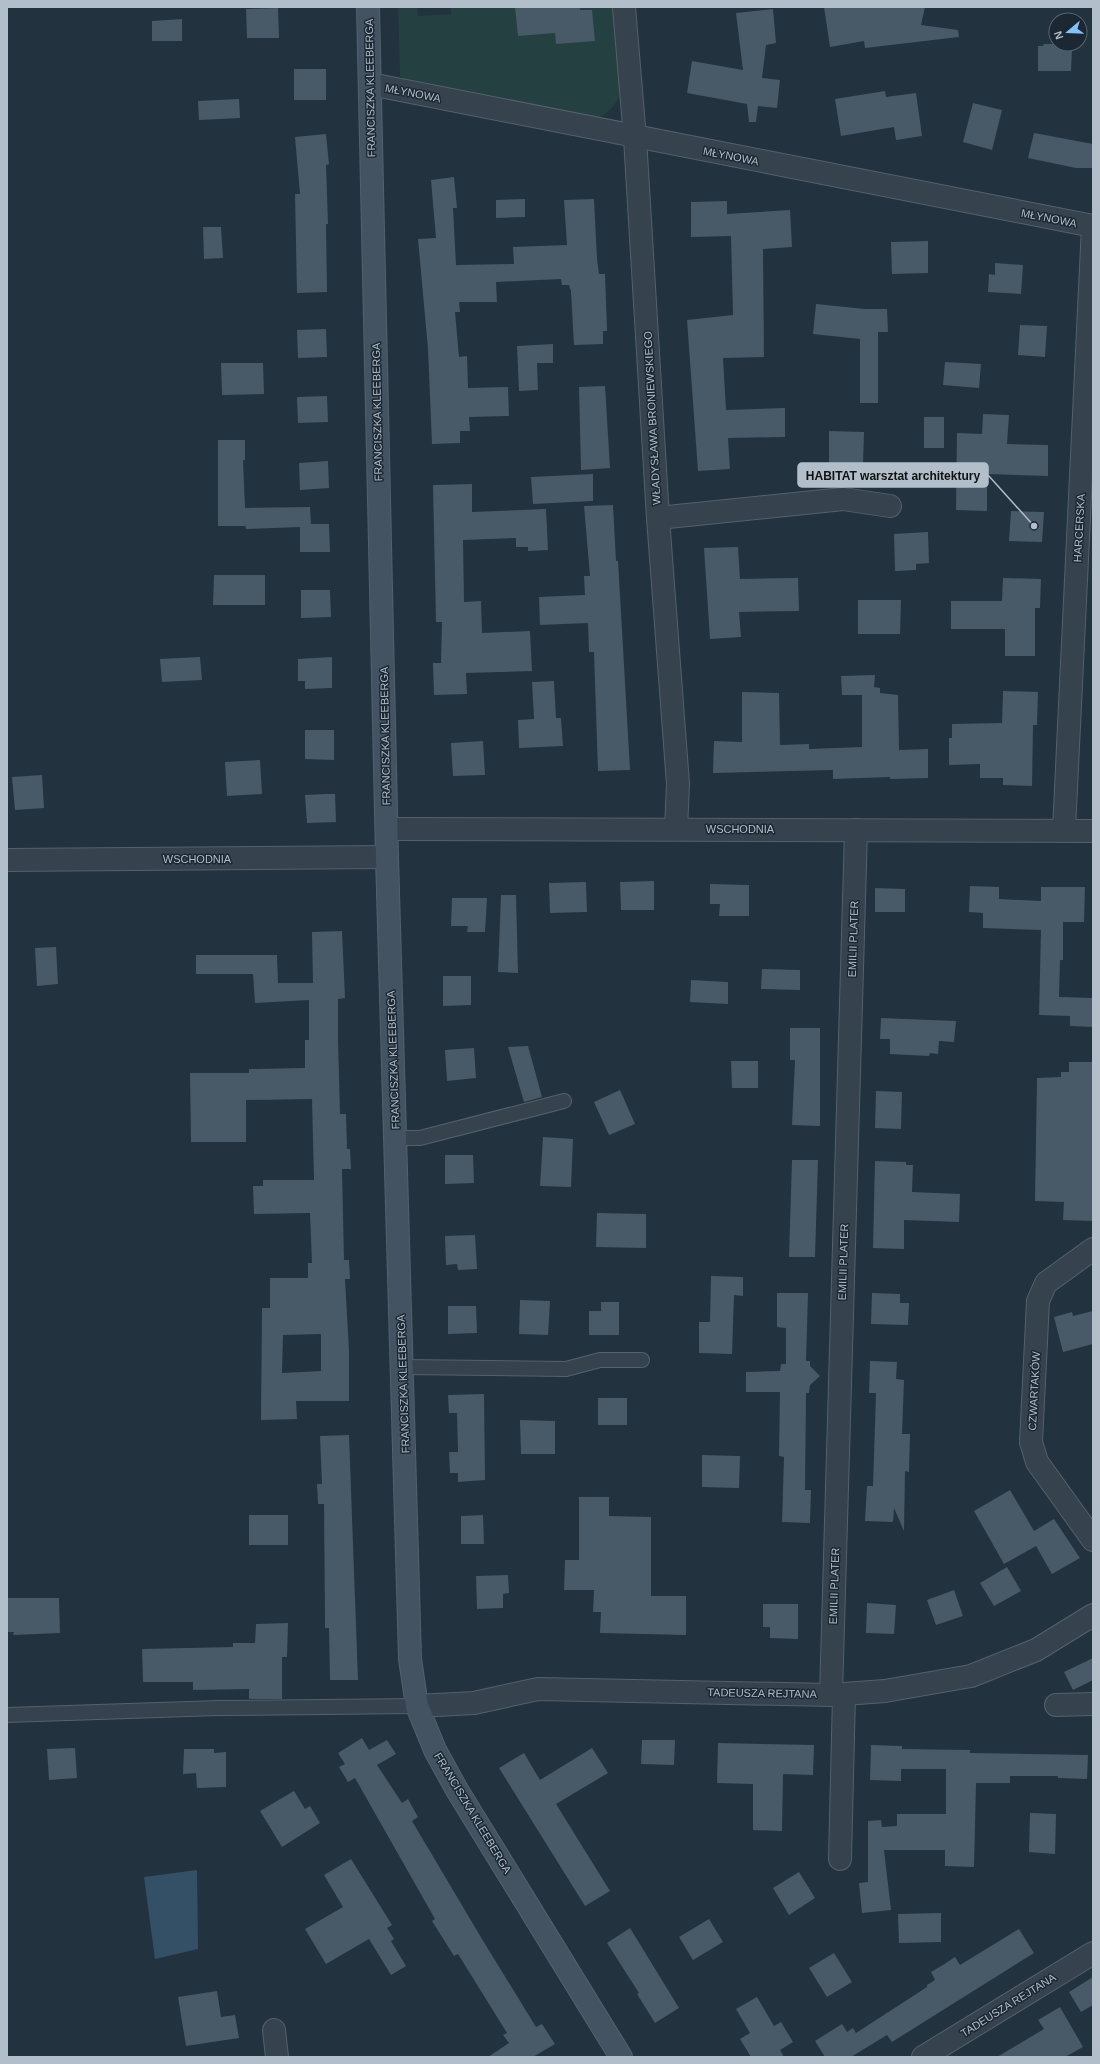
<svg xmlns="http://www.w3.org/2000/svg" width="1100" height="2064" font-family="Arial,sans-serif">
<rect width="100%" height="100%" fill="#22323f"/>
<!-- green -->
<path fill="#244040" d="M398 7H417L418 16 451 14V7H613L621 91C616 106 610 112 596 119L408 81 400 76Z"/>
<!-- water -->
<polygon fill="#345067" points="197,1870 198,1949 155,1959 144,1877"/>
<!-- building -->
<g fill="#485968" fill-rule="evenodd">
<polygon points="515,7 580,7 580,10 592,10 595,41 556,44 555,33 518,36"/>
<polygon points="824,7 925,7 921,25 958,30 959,37 865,48 864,41 830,47"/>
<polygon points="278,8 279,38 247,38 246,9"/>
<polygon points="773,9 776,43 766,45 762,78 780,80 777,108 758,106 756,122 749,122 747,104 687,93 692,61 743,70 736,13"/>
<polygon points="182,19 182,41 152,41 152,21"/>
<polygon points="1044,44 1072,44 1070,47 1070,50 1072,50 1071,71 1038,71 1038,46 1043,46"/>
<rect x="294" y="69" width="32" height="31"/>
<polygon points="885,91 886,97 916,93 922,136 896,140 894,127 841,136 835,99"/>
<polygon points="239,99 240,118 199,120 198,101"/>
<polygon points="973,103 1002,110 992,150 963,142"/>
<polygon points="1034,133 1093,144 1093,168 1076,168 1028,158"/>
<polygon points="326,134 329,164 326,165 328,224 326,224 327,292 297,293 295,194 300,194 295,137"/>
<polygon points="454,177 457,208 453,208 456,265 514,264 513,247 567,245 564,200 594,199 597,259 599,274 605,274 607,331 603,331 603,344 574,345 571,291 569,285 562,285 561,279 496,282 497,302 459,302 460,312 455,312 459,357 467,356 468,388 508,387 509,416 469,417 470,431 460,431 460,443 432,444 428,349 418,239 436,238 431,180"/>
<polygon points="525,199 525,217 496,218 496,200"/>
<polygon points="727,201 727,214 790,210 792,247 763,249 764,357 723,358 726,410 785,408 785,437 728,438 730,469 698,471 687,320 733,315 731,236 691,237 691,202"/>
<polygon points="203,227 221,227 223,258 204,259"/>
<polygon points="928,241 928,273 892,274 891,242"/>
<polygon points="995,263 1023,265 1021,294 988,292 989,274 995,275"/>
<polygon points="816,304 865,309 887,309 888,332 878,332 878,403 860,403 860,339 813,334"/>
<polygon points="1020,325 1047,326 1045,357 1018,355"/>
<polygon points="326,329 327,357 298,358 297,330"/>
<polygon points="553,344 553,363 537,363 538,390 519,391 517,346"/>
<polygon points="945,362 981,364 979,388 943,385"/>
<polygon points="221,363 263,363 264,394 222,395"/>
<polygon points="605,386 610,468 581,470 579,387"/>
<polygon points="327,396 328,422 298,423 297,397"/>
<polygon points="983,414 1009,415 1007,444 1048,445 1048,476 987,474 987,511 956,510 957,433 982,434"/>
<rect x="924" y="417" width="20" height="31"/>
<polygon points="829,431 864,432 863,464 829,463"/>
<polygon points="218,440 245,440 245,460 243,460 245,508 310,507 311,524 329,524 330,552 300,552 300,527 246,529 245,524 245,526 218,526"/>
<polygon points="328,461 329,488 300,490 299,463"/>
<polygon points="593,474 593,501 533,504 531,477"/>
<polygon points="472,484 472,512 546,509 548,550 528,551 528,547 516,547 516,538 463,540 464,602 481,601 482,633 530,631 532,671 466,673 467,694 434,695 433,663 441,663 442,622 436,622 433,485"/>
<polygon points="613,505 616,561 618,561 619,578 630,770 598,771 594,652 589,652 588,623 540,625 539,597 585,595 584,576 590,576 584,506"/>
<polygon points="1011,511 1044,512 1042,542 1009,541"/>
<polygon points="928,532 929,563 916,564 916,570 895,571 894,534"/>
<polygon points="738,547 740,579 798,578 799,611 739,612 741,637 710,639 704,548"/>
<polygon points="214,575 265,575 265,605 213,605"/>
<polygon points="1003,578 1041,579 1040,608 1035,608 1035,656 1005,656 1005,629 951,629 951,601 1002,601"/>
<polygon points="301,590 330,590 331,617 301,618"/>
<polygon points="858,600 901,600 900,634 858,634"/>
<polygon points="200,657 202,680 162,682 160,659"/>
<polygon points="332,657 332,688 305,689 305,681 298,681 298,659"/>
<polygon points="875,675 874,687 880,688 880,693 898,695 899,750 928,749 928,778 890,779 890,777 833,779 833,770 713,773 714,741 742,742 742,692 779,693 780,745 809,744 809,749 862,747 862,695 842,695 841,676"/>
<polygon points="554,681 556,718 561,718 563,746 519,748 518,720 534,719 532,682"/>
<polygon points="1003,691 1038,692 1037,725 1033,725 1032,786 1003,785 1003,778 980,778 980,764 949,765 949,738 952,738 952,724 1002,723"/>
<polygon points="305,730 334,730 334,760 305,759"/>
<polygon points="483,741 485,775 453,776 451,743"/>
<polygon points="260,760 262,794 227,796 225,762"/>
<polygon points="42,775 44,808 15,810 12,777"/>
<polygon points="325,794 335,794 336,822 307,823 305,795"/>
<polygon points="654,881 654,910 621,910 620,882"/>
<polygon points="586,882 587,912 550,913 549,883"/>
<polygon points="710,884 749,885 749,916 719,916 720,904 710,904"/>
<polygon points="970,886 999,887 999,899 1041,901 1041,887 1085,887 1084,922 1063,922 1063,960 1060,960 1059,997 1093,998 1093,1027 1070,1026 1070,1016 1039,1015 1041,930 983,928 983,913 969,912"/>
<polygon points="875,888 905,889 905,912 875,912"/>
<polygon points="501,895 516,895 518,973 498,972"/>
<polygon points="452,898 487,898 485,932 467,932 468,926 451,926"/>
<path d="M342 931 345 998 338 999V1039L340 1114H346L347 1149H350L351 1169H342L344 1260H349L350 1279H345L349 1350V1401H296L297 1419 261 1420 262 1308H270V1278H308V1263H312L310 1213 254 1214 253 1186H263V1180H314L312 1099 246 1100V1142H191L190 1073H249V1069L305 1068V1040H309V1000L255 1003 253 974H196V955H277L278 983H313L312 932ZM321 1334V1371L282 1373 283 1335Z"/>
<polygon points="56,947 58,984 37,986 35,948"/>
<polygon points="762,969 800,970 800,990 761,989"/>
<polygon points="443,976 471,976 471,1005 443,1006"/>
<polygon points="691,980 728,982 728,1004 690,1002"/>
<polygon points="881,1018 956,1021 954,1042 939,1041 938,1054 930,1053 929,1056 890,1054 890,1039 880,1039"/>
<polygon points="790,1028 820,1028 820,1126 792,1125 795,1060 790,1060"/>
<polygon points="528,1046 542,1097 524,1102 508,1047"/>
<polygon points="474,1048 476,1078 447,1081 445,1050"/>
<polygon points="731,1061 758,1061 758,1088 732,1088"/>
<polygon points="1069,1062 1093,1062 1093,1221 1063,1220 1064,1202 1035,1201 1037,1078 1061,1077 1061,1072 1069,1072"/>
<polygon points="620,1090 635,1124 609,1135 594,1102"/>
<polygon points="876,1091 902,1092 901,1129 875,1128"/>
<polygon points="543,1137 573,1139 571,1187 540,1186"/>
<polygon points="445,1155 473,1155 474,1183 445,1184"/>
<polygon points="792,1160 818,1160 815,1257 789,1257"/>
<polygon points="875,1161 906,1162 906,1165 913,1165 912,1192 960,1194 959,1222 904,1220 904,1249 873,1248"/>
<polygon points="597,1213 646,1214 646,1248 596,1247"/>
<polygon points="475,1235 477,1269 458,1270 457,1264 446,1265 445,1236"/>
<polygon points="711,1276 743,1277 743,1296 734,1295 732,1354 699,1353 699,1322 710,1322"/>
<polygon points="777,1293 808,1293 806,1361 810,1361 810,1366 820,1376 810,1385 809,1393 806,1393 805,1490 811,1490 810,1523 782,1522 784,1457 779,1456 780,1392 746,1392 746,1372 780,1371 781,1364 786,1364 786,1328 777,1327"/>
<polygon points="872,1293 900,1294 900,1303 909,1303 908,1325 871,1324"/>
<polygon points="520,1300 550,1301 548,1335 519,1334"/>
<polygon points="601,1302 619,1302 619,1335 589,1335 589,1311 601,1311"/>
<polygon points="448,1306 476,1306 477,1333 448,1334"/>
<polygon points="1093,1311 1093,1344 1063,1352 1054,1317 1072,1312 1073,1316"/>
<polygon points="870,1361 897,1362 896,1379 904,1380 902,1434 910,1434 909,1472 905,1471 904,1531 894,1508 893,1522 865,1521 867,1486 873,1486 876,1393 869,1393"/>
<polygon points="484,1394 485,1480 458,1482 458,1473 450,1473 449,1452 458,1452 457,1413 449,1413 448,1395"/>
<rect x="598" y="1398" width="29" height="27"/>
<polygon points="520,1420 555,1421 555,1454 521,1454"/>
<polygon points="349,1435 358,1680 330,1680 329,1628 325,1628 325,1622 324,1504 318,1504 317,1484 322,1484 320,1436"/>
<polygon points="702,1455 740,1456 739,1488 702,1487"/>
<polygon points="1010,1490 1034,1531 1054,1519 1080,1558 1052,1574 1036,1546 1004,1564 974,1511"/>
<polygon points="579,1497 609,1497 609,1516 651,1517 651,1596 686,1596 686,1635 600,1633 601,1612 593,1612 594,1590 564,1590 565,1560 579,1560"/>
<rect x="249" y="1515" width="39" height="30"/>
<polygon points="483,1515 484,1544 461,1544 461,1516"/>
<polygon points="1007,1567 1021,1591 994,1606 980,1583"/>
<polygon points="508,1575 509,1593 503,1594 503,1608 477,1609 476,1576"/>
<polygon points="954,1590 963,1616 936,1625 927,1600"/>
<polygon points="7,1598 59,1598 60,1633 13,1635 14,1632 7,1632"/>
<polygon points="867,1603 896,1605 894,1634 866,1633"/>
<polygon points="763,1604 798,1604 798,1639 770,1638 770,1627 763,1627"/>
<polygon points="288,1623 287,1657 282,1657 282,1699 249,1699 249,1689 193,1690 193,1682 143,1682 142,1649 233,1647 233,1643 255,1643 256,1624"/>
<polygon points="1093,1658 1093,1680 1073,1690 1064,1672"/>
<polygon points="362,1738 369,1750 387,1740 396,1754 377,1765 402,1803 408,1799 418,1817 412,1821 482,1939 536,2027 542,2024 555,2044 533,2057 488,2057 509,2043 503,2035 507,2033 458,1954 454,1956 432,1921 435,1919 355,1778 348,1782 339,1767 345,1764 338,1753"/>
<polygon points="642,1740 675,1740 674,1765 641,1764"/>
<polygon points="718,1743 814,1745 813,1775 783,1774 782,1831 753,1830 753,1784 717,1783"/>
<polygon points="871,1745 902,1746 902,1749 970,1750 970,1753 1088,1755 1087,1779 1058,1778 1058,1776 1010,1776 1010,1783 976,1783 974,1867 945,1866 945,1850 884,1850 891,1910 862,1913 859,1883 868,1882 868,1821 881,1820 882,1827 897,1826 897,1814 946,1814 946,1769 901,1769 901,1781 870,1780"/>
<polygon points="75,1748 77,1778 49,1780 47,1749"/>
<polygon points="592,1748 608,1773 556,1804 610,1891 585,1906 499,1768 524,1753 540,1780"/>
<polygon points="184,1749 214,1749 214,1753 226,1752 226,1787 197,1788 196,1773 183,1774"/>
<polygon points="294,1791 305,1809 310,1806 320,1823 282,1847 260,1811"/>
<polygon points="1030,1813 1056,1814 1055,1854 1029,1852"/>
<polygon points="351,1859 392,1925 387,1928 394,1939 391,1941 406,1966 391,1975 369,1939 326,1964 305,1929 343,1907 324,1875"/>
<polygon points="799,1872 815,1898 789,1915 773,1888"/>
<polygon points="941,1913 941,1942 899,1943 898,1914"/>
<polygon points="709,1919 723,1942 693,1960 679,1937"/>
<polygon points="630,1928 679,2008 655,2023 637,1994 639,1993 607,1943"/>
<polygon points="1019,1929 1034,1953 892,2042 887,2035 851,2057 825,2057 815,2041 842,2024 847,2032 853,2028 856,2033 927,1987 927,1985 935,1980 931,1972 943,1965 955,1957 960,1965"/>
<polygon points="834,1953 852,1982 827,1997 809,1968"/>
<polygon points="1093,1977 1093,2005 1081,2012 1069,1992"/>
<polygon points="217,1991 221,2017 235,2015 239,2038 186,2046 178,1997"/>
<polygon points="757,1997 774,2026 781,2022 793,2042 780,2050 784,2057 751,2057 740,2039 750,2033 736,2009"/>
<polygon points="1060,2007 1083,2047 1065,2057 997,2057 1044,2029 1038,2020"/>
</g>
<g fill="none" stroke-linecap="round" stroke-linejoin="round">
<!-- lane casing -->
<g stroke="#54616d" stroke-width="16">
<g id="lane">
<polyline points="395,1138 420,1138 564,1101"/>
<polyline points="403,1367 566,1369 600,1360 642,1360"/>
<polyline points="7,1715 219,1708 417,1706"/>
</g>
</g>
<!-- street casing -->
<g stroke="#54616d" stroke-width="24">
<g id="street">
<polyline points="624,7 635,138 658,518 678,784 676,829"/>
<polyline points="370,84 1093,226"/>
<polyline points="658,518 843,499 890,506"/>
<polyline points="387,829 1093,831"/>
<polyline points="1064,830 1093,226"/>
<polyline points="7,860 387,857"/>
<polyline points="1093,1249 1046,1283 1038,1301 1031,1442 1037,1462 1093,1540"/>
<polyline points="831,1695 856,830"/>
<polyline points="1056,1705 1093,1704"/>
<polyline points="417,1706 474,1703 538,1689 831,1695 885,1691 971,1676 1036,1650 1093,1615"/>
<polyline points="840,1859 844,1695"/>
<polyline points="274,2030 277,2057"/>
<polyline points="923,2057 1093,1953"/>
</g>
</g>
<!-- secondary casing -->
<g stroke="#54616d" stroke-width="24">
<polyline id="secondary" points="368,7 387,857 410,1659 417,1706 435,1750 457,1790 621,2057"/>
</g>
<!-- lane -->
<use href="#lane" stroke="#36434f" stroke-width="14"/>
<!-- street -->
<use href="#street" stroke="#36434f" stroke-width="22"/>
<!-- secondary -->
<use href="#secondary" stroke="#445362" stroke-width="22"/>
</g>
<g text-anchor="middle" stroke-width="3" stroke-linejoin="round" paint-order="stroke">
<!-- street labels -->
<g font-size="11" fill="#b2beca" stroke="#1b2834">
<text transform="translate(370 88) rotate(-91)" y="4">FRANCISZKA KLEEBERGA</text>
<text transform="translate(413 93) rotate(11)" y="4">MŁYNOWA</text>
<text transform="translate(731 156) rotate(11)" y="4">MŁYNOWA</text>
<text transform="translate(1049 218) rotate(11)" y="4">MŁYNOWA</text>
<text transform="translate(377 412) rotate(-91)" y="4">FRANCISZKA KLEEBERGA</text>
<text transform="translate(652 418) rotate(-93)" y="4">WŁADYSŁAWA BRONIEWSKIEGO</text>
<text transform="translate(1079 528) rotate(-87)" y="4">HARCERSKA</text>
<text transform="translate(385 736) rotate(-91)" y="4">FRANCISZKA KLEEBERGA</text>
<text x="740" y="833">WSCHODNIA</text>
<text x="197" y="863">WSCHODNIA</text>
<text transform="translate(853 939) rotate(-88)" y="4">EMILII PLATER</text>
<text transform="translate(393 1060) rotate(-92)" y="4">FRANCISZKA KLEEBERGA</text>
<text transform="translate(843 1262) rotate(-88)" y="4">EMILII PLATER</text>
<text transform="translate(403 1384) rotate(-92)" y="4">FRANCISZKA KLEEBERGA</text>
<text transform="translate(1034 1391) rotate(-87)" y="4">CZWARTAKÓW</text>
<text transform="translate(834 1586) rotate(-88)" y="4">EMILII PLATER</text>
<text transform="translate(762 1693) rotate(1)" y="4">TADEUSZA REJTANA</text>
<text transform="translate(473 1813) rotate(59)" y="4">FRANCISZKA KLEEBERGA</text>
<text transform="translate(1008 2005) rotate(-32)" y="4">TADEUSZA REJTANA</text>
</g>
</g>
<!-- callouts -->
<path fill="none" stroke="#b2beca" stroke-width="1.5" d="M1034 526L988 475"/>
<circle fill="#b2beca" stroke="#1b2834" stroke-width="1.5" cx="1034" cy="526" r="4"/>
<rect fill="#b2beca" stroke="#b2beca" stroke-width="1.5" x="798" y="463" width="190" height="24" rx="4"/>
<g font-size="12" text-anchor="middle" font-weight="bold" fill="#111">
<text x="893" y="480">HABITAT warsztat architektury</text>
</g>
<!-- border -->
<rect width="1100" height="2064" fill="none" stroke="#b2beca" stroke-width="16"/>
<!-- north arrow -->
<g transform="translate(1068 32) rotate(251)"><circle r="19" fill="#1b2834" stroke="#576470"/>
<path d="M0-3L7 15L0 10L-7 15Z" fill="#82c2ff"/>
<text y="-6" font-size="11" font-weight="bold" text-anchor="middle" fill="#b2beca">N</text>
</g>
</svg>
